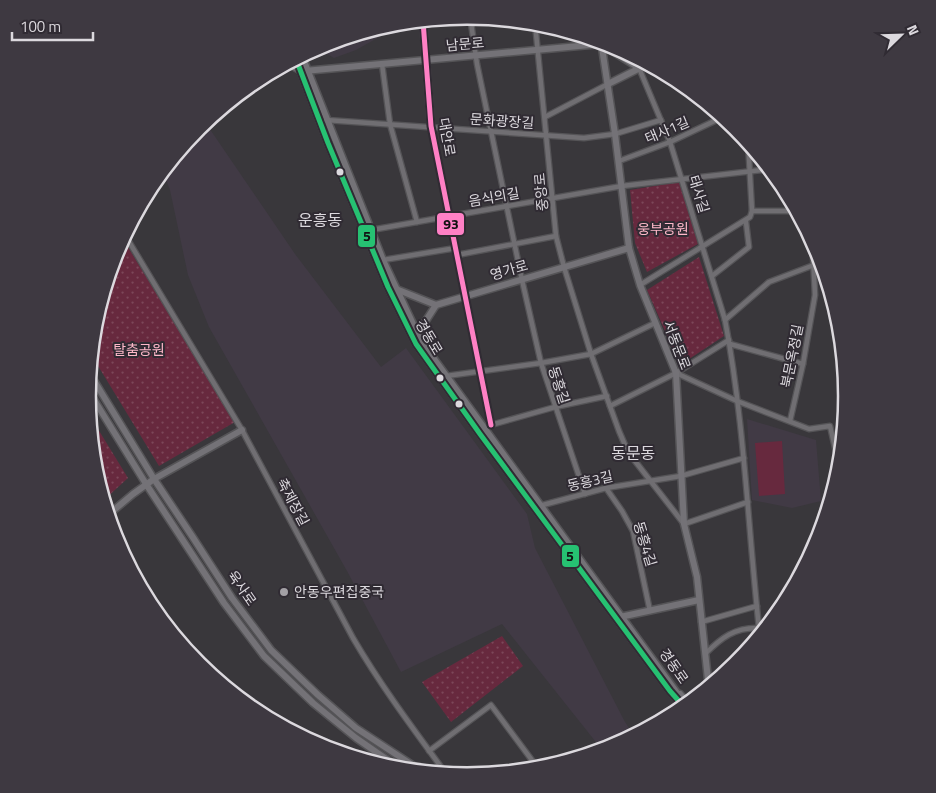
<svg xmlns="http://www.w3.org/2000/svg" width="936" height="793" font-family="'Titillium Web','Noto Sans KR',sans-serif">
<defs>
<pattern id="green-dots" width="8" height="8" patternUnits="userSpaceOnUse" patternTransform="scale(1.25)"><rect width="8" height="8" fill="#67293e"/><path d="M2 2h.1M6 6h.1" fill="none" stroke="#7c4759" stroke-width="1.8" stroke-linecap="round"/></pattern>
</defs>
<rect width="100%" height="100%" fill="#39373b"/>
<!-- built -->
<g fill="#413a45">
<polygon points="404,23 356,50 334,58 318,48 394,24"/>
<polygon points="205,122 295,254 381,367 406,348 527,514 535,548 625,722 635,737 613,748 603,751 502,624 401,672 347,571 209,327 188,275 170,190 163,172 199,127"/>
<polygon points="747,419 816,440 821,501 792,508 752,500"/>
</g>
<!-- green -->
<g fill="url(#green-dots)">
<polygon points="679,182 698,244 647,272 635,243 630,190"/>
<polygon points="123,239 235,422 159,466 92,356 95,322 117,251"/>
<polygon points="699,257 724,336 680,365 647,290"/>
<polygon points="90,416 128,478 104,500 95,470"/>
<polygon points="502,636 523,666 451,722 422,682"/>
</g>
<!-- pitch -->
<polygon fill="#67293e" points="782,441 785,494 759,496 755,443"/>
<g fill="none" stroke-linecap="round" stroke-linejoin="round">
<!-- street casing -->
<g stroke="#555457" stroke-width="7">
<g id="street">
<polyline points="470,16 477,64 522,280 541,363 585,494"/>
<polyline points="535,23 556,236 564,267 591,354 619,431 628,452 684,524 748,502"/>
<polyline points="287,64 301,72"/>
<polyline points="382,64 390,124 417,222"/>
<path d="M639 68 670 142 725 320C745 425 748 532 760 637"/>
<polyline points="545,117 608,84"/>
<polyline points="326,120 584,138 615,134 661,120"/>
<polyline points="431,126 491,425 555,407 607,396"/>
<polyline points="619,161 670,142 723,117"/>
<polyline points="752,211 798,211"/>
<polyline points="371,230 622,186 771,169"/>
<path d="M125 235 242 430 353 638C381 686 414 730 447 775"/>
<polyline points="457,255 556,236"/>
<polyline points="383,260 456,248"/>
<polyline points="712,276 749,247 746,222"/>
<polyline points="640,285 750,217 752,211 748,141"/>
<polyline points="725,320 769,282 814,265"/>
<polyline points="730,344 803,364"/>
<polyline points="676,373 737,401 809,429 830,426 839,465 841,468"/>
<polyline points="446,376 541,363 591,354 655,323"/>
<polyline points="610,406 676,373 729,340"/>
<polyline points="790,421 803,364 815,295 812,237"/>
<polyline points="606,488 622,511 633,531 650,611"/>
<polyline points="539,506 606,488 681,476 744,458"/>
<polyline points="701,622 757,606"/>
<path d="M705 654C721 638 735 627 759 628"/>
<polyline points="429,751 491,705 537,767"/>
</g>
</g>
<!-- secondary casing -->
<g stroke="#555457" stroke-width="9">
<g id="secondary">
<polyline points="423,21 431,126"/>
<polyline points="601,41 615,134 629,248 640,285 676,373 684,524 697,577 709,689"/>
<polyline points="601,44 639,68"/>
<polyline points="302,56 383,260 421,341 680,697"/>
<polyline points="296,59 328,143 388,287 416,344 480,434 670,691 685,708"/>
<polyline points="304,71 601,44"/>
<polyline points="608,84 648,64"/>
<polyline points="396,289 436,305"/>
<polyline points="416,336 436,305 629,248"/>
<polyline points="90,374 154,479 192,536 232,598 271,650 318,695 356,728 423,772"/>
<polyline points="88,390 146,484 224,603 264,656 313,703 356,738 402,770"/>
<polyline points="108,515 133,494 154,479 242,430"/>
<polyline points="620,617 699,600"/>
<polyline points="680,694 689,705"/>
</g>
</g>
<!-- street -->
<use href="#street" stroke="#706e72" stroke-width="4.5"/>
<!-- secondary -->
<use href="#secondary" stroke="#747277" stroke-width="6"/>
<!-- bus-1 casing -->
<g stroke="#302b33" stroke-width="9">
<polyline id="bus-1" points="296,59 328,143 388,287 416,344 480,434 670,691 685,708"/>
</g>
<!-- bus-2 casing -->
<g stroke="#302b33" stroke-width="9">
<polyline id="bus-2" points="423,21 431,126 491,425"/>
</g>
<!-- bus-1 -->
<use href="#bus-1" stroke="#26c172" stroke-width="5"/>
<!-- bus-2 -->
<use href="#bus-2" stroke="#ff80c5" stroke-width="5"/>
</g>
<!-- markers -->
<g fill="#dcd9de" stroke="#302b33" stroke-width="2">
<circle cx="340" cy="172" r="4.5"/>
<circle cx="440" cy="378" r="4.5"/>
<circle cx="459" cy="404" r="4.5"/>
</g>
<circle fill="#a3a0a5" stroke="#302b33" stroke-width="2" cx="284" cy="592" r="5"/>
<g text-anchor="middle" stroke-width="4" stroke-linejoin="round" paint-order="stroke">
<!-- street labels -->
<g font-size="14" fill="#dcd9de" stroke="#302b33">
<text transform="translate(465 44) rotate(-5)" y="5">남문로</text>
<text transform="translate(502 121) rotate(4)" y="5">문화광장길</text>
<text transform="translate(667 130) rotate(-23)" y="5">태사1길</text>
<text transform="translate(447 137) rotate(80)" y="5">대안로</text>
<text transform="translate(541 192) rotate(-95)" y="5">중앙로</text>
<text transform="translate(699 194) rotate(73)" y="5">태사길</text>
<text transform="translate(494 197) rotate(-10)" y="5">음식의길</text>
<text transform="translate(509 270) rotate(-16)" y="5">영가로</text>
<text transform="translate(429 337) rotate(59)" y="5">경동로</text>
<text transform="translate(677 345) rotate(69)" y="5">서동문로</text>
<text transform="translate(792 356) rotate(-79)" y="5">북문옥정길</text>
<text transform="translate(559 385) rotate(72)" y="5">동흥길</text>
<text transform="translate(590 481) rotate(-13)" y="5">동흥3길</text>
<text transform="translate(293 502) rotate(62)" y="5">축제장길</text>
<text transform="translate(645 544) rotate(73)" y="5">동흥4길</text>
<text transform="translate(242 588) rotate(55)" y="5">육사로</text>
<text transform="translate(674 666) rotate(55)" y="5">경동로</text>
</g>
<!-- park labels -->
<g font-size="14" fill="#ffb8c9" stroke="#302b33">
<text x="663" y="234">웅부공원</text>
<text x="139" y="355">탈춤공원</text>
</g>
<!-- poi labels -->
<g font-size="14" fill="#dcd9de" stroke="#302b33" text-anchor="start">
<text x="294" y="597">안동우편집중국</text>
</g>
<!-- quarter labels -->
<g font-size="16" fill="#dcd9de" stroke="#302b33">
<text x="320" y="226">운흥동</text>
<text x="633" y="459">동문동</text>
</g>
</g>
<!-- crop -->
<path d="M0 0H936V793H0ZM96 396a371 371 0 1 1 742 0a371 371 0 1 1-742 0Z" fill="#3e3941" fill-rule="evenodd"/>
<path fill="none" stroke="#dcd9de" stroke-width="2.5" d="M96 396a371 371 0 1 1 742 0a371 371 0 1 1-742 0Z"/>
<g stroke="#302b33" stroke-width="2">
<rect x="436" y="212" width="29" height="24" rx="5" fill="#ff80c5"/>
<rect x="357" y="224" width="19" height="24" rx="5" fill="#26c172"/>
<rect x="561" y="544" width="19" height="24" rx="5" fill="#26c172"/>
</g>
<g font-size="14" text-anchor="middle" font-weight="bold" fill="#111">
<text x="451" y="229">93</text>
<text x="367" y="241">5</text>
<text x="570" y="561">5</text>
</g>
<!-- north arrow -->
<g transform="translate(901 35) rotate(67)" stroke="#302b33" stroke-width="4" paint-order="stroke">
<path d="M0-4L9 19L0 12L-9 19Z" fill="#dcd9de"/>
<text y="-8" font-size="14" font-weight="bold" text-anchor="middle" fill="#dcd9de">N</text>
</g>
<!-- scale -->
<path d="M12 32v8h81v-8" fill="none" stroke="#dcd9de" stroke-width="2.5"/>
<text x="20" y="32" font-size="15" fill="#dcd9de" stroke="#302b33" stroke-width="4" paint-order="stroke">100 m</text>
</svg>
